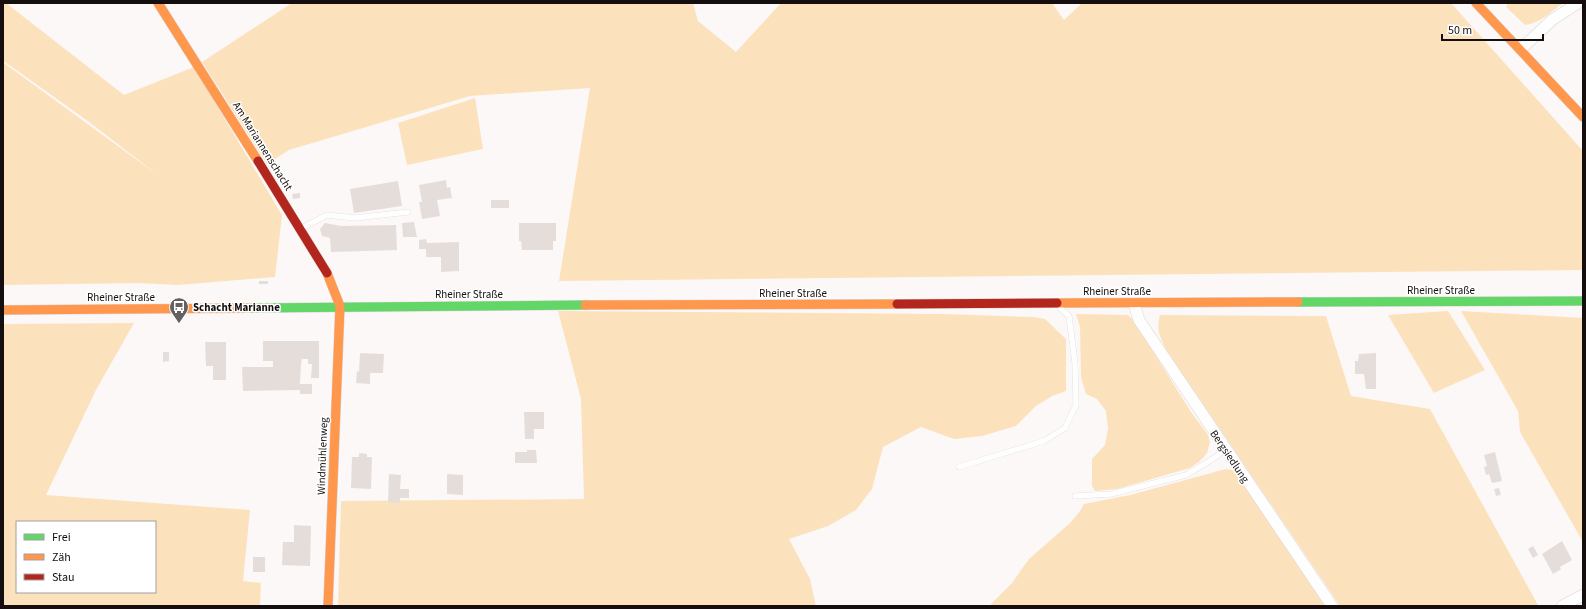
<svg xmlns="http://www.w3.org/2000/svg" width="1586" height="609" font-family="'Source Sans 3',sans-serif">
<rect width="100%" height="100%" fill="#fcf8f8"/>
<!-- green -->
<g fill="#fce2bc" fill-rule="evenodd">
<path d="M3 3H6L124 95 194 67 282 215 275 277 178 285 139 283 3 285ZM5 62 89 122 159 176 4 63Z"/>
<polygon points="292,3 693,3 698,21 736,52 781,3 1052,3 1064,20 1082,3 1451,3 1583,151 1583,270 559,281 590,88 470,96 289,150 267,164 202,62"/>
<path d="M1508 3H1563C1552 11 1539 24 1525 25L1506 7Z"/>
<polygon points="475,98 483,149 407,165 398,123"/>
<polygon points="558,311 944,314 1034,317 1045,319 1066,339 1066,391 1052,396 1036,406 1016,426 982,436 954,439 921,427 883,447 872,489 856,510 828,526 789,539 810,579 816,606 338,606 341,501 584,499 581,399"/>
<polygon points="1448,311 1485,370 1434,393 1388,315"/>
<polygon points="1461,311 1583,318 1583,542 1520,432 1518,411"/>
<polygon points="1076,314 1128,315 1134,321 1191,412 1208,435 1210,442 1207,453 1200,461 1190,468 1117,489 1095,491 1092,486 1092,459 1105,445 1108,429 1106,411 1097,399 1086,394 1081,377 1080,327"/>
<path d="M1160 315 1326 316 1351 396 1430 409 1538 605 1340 606 1167 351C1160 337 1156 331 1160 315Z"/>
<path d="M134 323 96 390 46 495 250 510 243 581 261 583 260 606H3V324ZM17 522H155V592H17Z"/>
<polygon points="1226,469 1232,470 1237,474 1327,606 989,606 1012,583 1029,559 1070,523 1080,511 1084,504 1130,495"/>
</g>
<!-- building -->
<g fill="#e5ddda">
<polygon points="446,180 447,188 450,187 452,198 437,200 440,216 422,219 419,202 422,202 419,185"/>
<polygon points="398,181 402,206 354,213 350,189"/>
<polygon points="300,193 300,198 293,199 292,194"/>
<rect x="491" y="200" width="18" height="8"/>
<polygon points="414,222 417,237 403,237 402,223"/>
<polygon points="325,223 341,226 396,225 397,250 331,252 330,238 322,236 320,229"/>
<polygon points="519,223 556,223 556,241 553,241 553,250 522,250 521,241 519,241"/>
<polygon points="426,239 427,243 459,242 459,271 441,272 441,257 426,257 426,249 419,249 419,240"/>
<rect x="259" y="281" width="9" height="3"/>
<polygon points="263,341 319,341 319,378 311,378 312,364 308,364 308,359 302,359 301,364 300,384 312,384 312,394 300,394 300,390 243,391 242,367 273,367 273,361 263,361"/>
<polygon points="205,342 226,342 226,380 213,380 213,366 206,366"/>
<polygon points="163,352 169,352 169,361 163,362"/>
<polygon points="360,353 384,354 383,373 370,373 370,384 356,383 357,371 359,372"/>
<polygon points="1376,353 1376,389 1366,389 1364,374 1355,374 1355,361 1358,361 1359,354"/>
<polygon points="524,412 544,412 544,429 534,429 534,439 525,439"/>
<polygon points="527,450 536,450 537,463 515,463 515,452 527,452"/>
<polygon points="1495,452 1502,481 1492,483 1489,474 1486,475 1484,467 1487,466 1484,455"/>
<polygon points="359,453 367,454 367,457 372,457 371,489 351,488 352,457 359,457"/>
<polygon points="389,474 401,475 400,489 409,489 409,498 400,498 400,503 388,502"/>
<polygon points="447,474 463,475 463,495 447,494"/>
<polygon points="1499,488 1501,495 1496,496 1494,489"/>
<polygon points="294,525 311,526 310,566 282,565 283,542 294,542"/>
<polygon points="1562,541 1572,560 1560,567 1561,569 1553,574 1542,554"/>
<polygon points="1533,546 1538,555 1533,558 1528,549"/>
<rect x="253" y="557" width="12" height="15"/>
</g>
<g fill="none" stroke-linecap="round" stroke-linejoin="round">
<!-- lane casing -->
<g stroke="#dad5d4" stroke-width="6">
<g id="lane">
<polyline points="300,229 327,215 355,218 408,212"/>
<polyline points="959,467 1044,441 1065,428 1076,405 1075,363 1069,316 1058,306"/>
<polyline points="1075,496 1111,494 1186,475 1216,457 1225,449"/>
</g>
</g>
<!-- street casing -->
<g stroke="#dad5d4" stroke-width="12">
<g id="street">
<polyline points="1521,49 1552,20 1578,3"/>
<polyline points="1134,304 1139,320 1332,606"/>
<polyline points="1562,606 1583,595"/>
</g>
</g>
<!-- fast casing -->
<g stroke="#dad5d4" stroke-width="10">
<g id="fast">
<polyline points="1298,302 1583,301"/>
<polyline points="251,308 585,305"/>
</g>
</g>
<!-- slow casing -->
<g stroke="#dad5d4" stroke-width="10">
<g id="slow">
<polyline points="158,3 258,161"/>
<polyline points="1476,3 1583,117"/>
<polyline points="327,273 340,306 328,606"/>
<polyline points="1057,303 1298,302"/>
<polyline points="585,305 897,304"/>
<polyline points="3,310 251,308"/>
</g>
</g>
<!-- jam casing -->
<g stroke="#dad5d4" stroke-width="10">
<g id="jam">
<polyline points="258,161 327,273"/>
<polyline points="897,304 1057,303"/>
</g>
</g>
<!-- lane -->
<use href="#lane" stroke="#fffefe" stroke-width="5.5"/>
<!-- street -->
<use href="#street" stroke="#fffefe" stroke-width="11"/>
<!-- fast -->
<use href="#fast" stroke="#63d668" stroke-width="9"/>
<!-- slow -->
<use href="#slow" stroke="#ff974d" stroke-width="9"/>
<!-- jam -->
<use href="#jam" stroke="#b3261e" stroke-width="9"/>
</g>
<!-- icons -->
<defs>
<g id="bus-pin" transform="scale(1)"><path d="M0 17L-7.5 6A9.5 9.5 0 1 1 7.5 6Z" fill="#656160" stroke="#fff"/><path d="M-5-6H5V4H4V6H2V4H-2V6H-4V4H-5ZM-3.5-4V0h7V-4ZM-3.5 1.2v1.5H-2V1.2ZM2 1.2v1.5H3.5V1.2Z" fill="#fff"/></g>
</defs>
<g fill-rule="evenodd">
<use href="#bus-pin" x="179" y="307"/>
</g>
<g text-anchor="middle" stroke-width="3" stroke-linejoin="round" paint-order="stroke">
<!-- street labels -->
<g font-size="11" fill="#140f0e" stroke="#fff">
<text transform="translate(263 146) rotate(58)" y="4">Am Mariannenschacht</text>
<text x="1441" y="294">Rheiner Straße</text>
<text x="1117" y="295">Rheiner Straße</text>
<text x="793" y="297">Rheiner Straße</text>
<text x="469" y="298">Rheiner Straße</text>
<text x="121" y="301">Rheiner Straße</text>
<text transform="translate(322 456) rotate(-88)" y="4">Windmühlenweg</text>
<text transform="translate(1230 456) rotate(56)" y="4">Bergsiedlung</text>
</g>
<!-- poi labels -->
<g font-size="11" font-weight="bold" fill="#140f0e" stroke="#fff" text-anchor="start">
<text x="193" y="311">Schacht Marianne</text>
</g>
</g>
<!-- border -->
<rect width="1586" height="609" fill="none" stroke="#140f0e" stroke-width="8"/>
<!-- legend -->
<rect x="16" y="521" width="140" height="72" fill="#ffffff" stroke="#a19f9f"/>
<rect x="24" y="534" width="20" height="6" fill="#63d668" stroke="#a19f9f"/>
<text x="52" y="541" font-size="12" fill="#140f0e">Frei</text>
<rect x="24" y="554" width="20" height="6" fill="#ff974d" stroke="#a19f9f"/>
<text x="52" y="561" font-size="12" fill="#140f0e">Zäh</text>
<rect x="24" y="574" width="20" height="6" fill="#b3261e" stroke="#a19f9f"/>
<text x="52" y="581" font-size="12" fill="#140f0e">Stau</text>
<!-- scale -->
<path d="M1442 34v6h101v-6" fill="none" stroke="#140f0e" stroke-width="2"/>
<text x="1448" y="34" font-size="12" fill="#140f0e" stroke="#ffffff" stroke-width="3" paint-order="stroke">50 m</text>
</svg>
